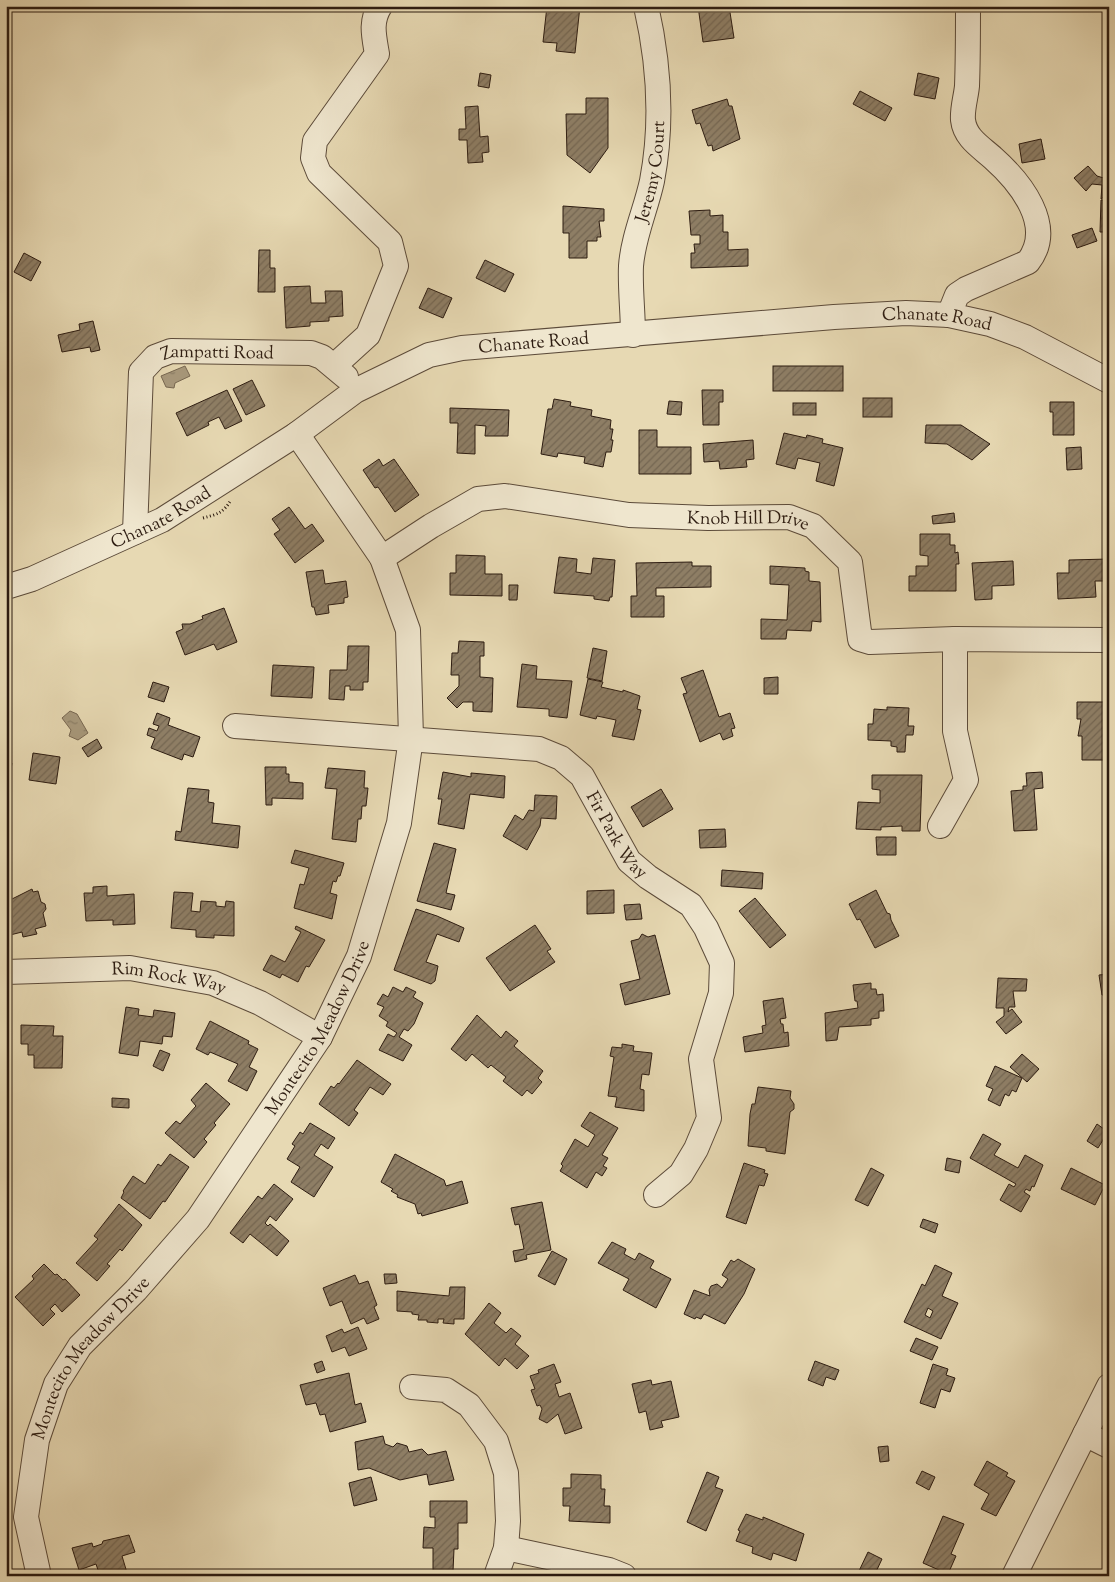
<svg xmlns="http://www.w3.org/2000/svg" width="1115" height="1582" font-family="'Sorts Mill Goudy',serif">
<defs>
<pattern id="water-ripples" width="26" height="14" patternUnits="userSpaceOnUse" patternTransform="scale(1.25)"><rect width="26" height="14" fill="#a8997c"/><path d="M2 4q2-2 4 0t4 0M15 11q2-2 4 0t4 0" fill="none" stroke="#897c64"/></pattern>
<pattern id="building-hatch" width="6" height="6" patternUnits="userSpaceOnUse" patternTransform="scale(1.25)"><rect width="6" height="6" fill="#8e7e65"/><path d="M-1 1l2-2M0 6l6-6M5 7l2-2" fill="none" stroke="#746652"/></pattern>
</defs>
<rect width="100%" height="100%" fill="#e7d9b3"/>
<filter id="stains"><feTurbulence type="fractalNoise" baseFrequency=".004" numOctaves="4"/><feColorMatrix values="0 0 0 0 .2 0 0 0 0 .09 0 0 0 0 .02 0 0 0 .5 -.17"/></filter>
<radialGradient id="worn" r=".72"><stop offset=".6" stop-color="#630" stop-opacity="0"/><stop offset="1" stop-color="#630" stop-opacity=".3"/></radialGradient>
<!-- water -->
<g fill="url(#water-ripples)" stroke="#776751">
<polygon points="185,366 190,376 175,383 174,388 166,387 161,376"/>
<polygon points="70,711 77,714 88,733 78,740 69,736 71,730 62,718"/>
</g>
<!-- building -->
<g fill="url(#building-hatch)" stroke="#2d1c11" fill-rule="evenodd">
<polygon points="547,6 580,6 575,53 556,51 557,43 543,42"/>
<polygon points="698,6 729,6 734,38 703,42"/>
<polygon points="480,73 491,75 489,88 478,86"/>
<polygon points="918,73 939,78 935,99 914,95"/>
<polygon points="860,91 892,108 885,121 853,104"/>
<polygon points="586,98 608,98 608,148 590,173 567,155 566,114 586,114"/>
<polygon points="727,99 729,106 732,106 740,139 713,151 712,145 708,146 700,123 696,124 692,110"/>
<polygon points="478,106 480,137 488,136 489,152 482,153 483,162 468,163 467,140 459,140 459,129 466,129 465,107"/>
<polygon points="1041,139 1045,159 1022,163 1019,144"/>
<polygon points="1088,166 1097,176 1107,179 1105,196 1101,199 1102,185 1092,184 1086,191 1074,178"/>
<polygon points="1101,200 1109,201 1109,232 1100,232"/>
<polygon points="563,206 604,209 604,221 599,221 601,237 597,237 597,241 587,241 587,258 569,258 569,233 563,233"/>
<polygon points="710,210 710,216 723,215 723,232 728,232 728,250 748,249 748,266 691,268 691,253 695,253 694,244 700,244 700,235 691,235 689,211"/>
<polygon points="1092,228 1097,241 1077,248 1072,235"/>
<polygon points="259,250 270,250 270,268 275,268 275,292 258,292"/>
<polygon points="24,253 41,262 31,281 14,272"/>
<polygon points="485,260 514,274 505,292 476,278"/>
<polygon points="310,286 311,303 326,303 325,291 342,291 343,316 329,317 329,321 310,322 310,326 286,328 284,287"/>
<polygon points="428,288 452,298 443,318 419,308"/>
<polygon points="93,321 100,350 91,352 90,347 62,352 58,335 80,330 79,324"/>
<rect x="773" y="366" width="70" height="25"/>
<polygon points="252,380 265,406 246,415 233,389"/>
<polygon points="227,390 242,421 225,429 219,417 208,422 209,425 187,436 176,413"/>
<polygon points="702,390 723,390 723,402 719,402 719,425 703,425"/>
<rect x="863" y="398" width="29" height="19"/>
<polygon points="554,399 571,402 570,406 592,410 591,416 611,420 610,429 613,429 611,440 613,440 611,452 606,452 603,467 584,463 585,457 558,453 557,457 541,454 548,409 552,409"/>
<polygon points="669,401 682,402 681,415 667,414"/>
<polygon points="1050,402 1074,402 1074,435 1053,435 1053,412 1050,412"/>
<rect x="793" y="403" width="23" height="12"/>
<polygon points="450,408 509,410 508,436 485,436 486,426 475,425 475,454 457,453 458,423 450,423"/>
<polygon points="926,425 961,425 990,444 972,460 947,444 925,443"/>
<polygon points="639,430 657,430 657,447 691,447 691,474 639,474"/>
<polygon points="784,433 806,438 807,435 823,439 822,443 843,448 834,486 816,481 820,463 798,458 795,469 776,464"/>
<polygon points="753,440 754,459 746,460 747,467 720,469 719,461 704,462 703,444"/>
<polygon points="1081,447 1082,469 1067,470 1066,448"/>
<polygon points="379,459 383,466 394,459 419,495 395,512 378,487 375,488 363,470"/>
<polygon points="289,507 305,529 312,524 324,541 295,563 274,534 280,530 272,519"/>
<polygon points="954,513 955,522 933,524 932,516"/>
<polygon points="920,534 950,534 950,545 955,545 955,553 958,552 959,564 956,564 956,591 909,591 909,576 916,576 916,566 928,566 928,556 920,555"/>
<polygon points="456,555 485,556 485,574 502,574 502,596 450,595 450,573 456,573"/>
<polygon points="559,557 577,559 576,572 591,574 593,558 615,560 612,597 610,597 609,601 594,599 594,596 554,593"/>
<polygon points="1109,559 1109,581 1095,581 1096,597 1058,599 1057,573 1069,573 1069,560"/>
<polygon points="1013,561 1014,585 992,586 992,599 975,600 972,563"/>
<polygon points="692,562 692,566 711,566 711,587 656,588 656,596 664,596 664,617 631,617 631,596 637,596 636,563"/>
<polygon points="770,566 805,568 805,571 809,572 809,581 820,582 821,622 812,621 811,631 787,630 786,639 761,639 761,619 787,620 789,585 770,584"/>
<polygon points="323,570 325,584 346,581 348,597 344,598 344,603 328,605 329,613 316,615 314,607 312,607 306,572"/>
<polygon points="509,585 518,585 517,600 509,600"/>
<polygon points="224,608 237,642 217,650 214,644 185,655 176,632 183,629 182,624 190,624 203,619 202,616"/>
<polygon points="459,641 484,642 484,656 480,656 480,677 493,678 492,712 473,711 473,702 463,702 457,708 447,698 459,686 459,675 451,675 452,653 458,653"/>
<polygon points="348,646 369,646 368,682 363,682 363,690 350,690 350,686 345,686 344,700 329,699 330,670 347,670"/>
<polygon points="593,648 607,651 602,681 587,678"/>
<polygon points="522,664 537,666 536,679 572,681 567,718 549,716 549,709 517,707"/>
<polygon points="273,665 314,667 312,698 271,696"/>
<polygon points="703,670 719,717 730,713 735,728 731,729 733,736 723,740 720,733 700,742 683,694 687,693 681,678"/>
<polygon points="778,677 778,694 764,694 764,678"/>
<polygon points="588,679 603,682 601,687 623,692 623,690 640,696 637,709 641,710 634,740 612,736 616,720 597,716 596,719 580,715"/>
<polygon points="153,682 169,687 164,702 148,697"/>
<polygon points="1077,702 1109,702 1109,760 1082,760 1082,736 1078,736 1081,719 1077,719"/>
<polygon points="887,707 909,708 908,726 914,726 913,735 906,735 905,752 897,752 897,747 891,746 891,741 868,740 868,724 873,724 874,709 887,710"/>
<polygon points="157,713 170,718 168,725 200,737 193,757 184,754 182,760 151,748 155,738 147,735 149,728 157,731 159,726 153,724"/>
<polygon points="97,739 102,748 88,757 82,748"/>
<polygon points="33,753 60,757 56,784 29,780"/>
<polygon points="6,762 12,763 7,795 6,795"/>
<polygon points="265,767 286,767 286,774 289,774 289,782 303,783 303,799 272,798 272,805 266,805"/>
<polygon points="328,768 365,771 364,788 368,788 366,806 362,806 361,819 358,819 356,842 332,839 337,789 325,788"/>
<polygon points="443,772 471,777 471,773 505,776 504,798 470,794 464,829 438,824 442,799 438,799"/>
<polygon points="1042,772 1043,788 1034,789 1037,830 1014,831 1011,791 1023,790 1023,786 1027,786 1026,773"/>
<polygon points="872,775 922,775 920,831 902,831 902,826 881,827 881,830 856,829 858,802 880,803 880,790 872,789"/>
<polygon points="188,788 209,790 208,802 214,803 212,823 240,826 238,848 175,840 176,831 181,832"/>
<polygon points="661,789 673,809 643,827 631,807"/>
<polygon points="535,795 557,796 556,819 541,818 540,826 527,850 503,836 515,815 523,820 529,810 534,811"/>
<polygon points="725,829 726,847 700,848 699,830"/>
<polygon points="876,837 896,837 896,855 877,855"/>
<polygon points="434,843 456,849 446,893 455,895 451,910 417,901"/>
<polygon points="295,850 344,863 340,876 338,876 336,882 333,881 330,893 337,895 332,919 294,908 300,884 304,885 309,868 291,863"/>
<polygon points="722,870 763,873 762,889 721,886"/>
<polygon points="107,886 107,896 134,894 135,924 113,925 113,920 86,921 84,893 93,893 93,887"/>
<polygon points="32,889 33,892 38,891 41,902 45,904 46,909 43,913 46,926 35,929 37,934 23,937 22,932 6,936 6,902"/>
<polygon points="614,890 614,913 587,914 587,891"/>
<polygon points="876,890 887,913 890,914 891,920 899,936 875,948 860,919 857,920 849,904"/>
<polygon points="174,892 193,893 191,911 200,912 201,901 216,902 216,906 225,907 226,901 234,902 234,936 214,935 214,938 196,937 196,930 171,928"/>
<polygon points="755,898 786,935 770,948 739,911"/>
<polygon points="640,904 642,919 626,920 624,905"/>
<polygon points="416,909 437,916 464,928 459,942 437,934 426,962 438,966 435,981 431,984 394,970"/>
<polygon points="535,925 551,949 547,951 555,962 510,991 486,958"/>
<polygon points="296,926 325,940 309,967 306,966 298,982 282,974 280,978 263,970 271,955 285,962 301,932 295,929"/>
<polygon points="642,934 648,937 655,935 670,994 625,1005 620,984 640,979 631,941 639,939"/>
<polygon points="1109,974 1109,994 1102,995 1099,975"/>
<polygon points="998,978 1027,979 1026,991 1013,991 1015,1007 1009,1007 1008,1012 1012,1009 1022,1022 1006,1034 996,1022 1004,1016 1004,1008 996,1008"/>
<polygon points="871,983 871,989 876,989 877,995 883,994 884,1011 879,1011 879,1018 871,1019 871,1025 839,1027 837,1040 826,1041 825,1013 858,1008 857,1001 855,1001 853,985"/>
<polygon points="393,987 403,992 406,987 416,992 413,997 423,1003 414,1024 408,1031 404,1029 399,1037 412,1045 403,1061 379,1050 388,1034 394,1037 397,1033 386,1026 388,1022 379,1016 384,1007 377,1004 383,994 388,997"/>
<polygon points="783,998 786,1018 780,1019 781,1024 783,1024 784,1033 788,1032 789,1046 745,1052 743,1037 763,1033 762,1026 766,1025 763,1001"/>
<polygon points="126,1007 139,1009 138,1015 153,1017 154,1010 175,1013 172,1037 163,1036 162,1044 140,1041 138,1056 119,1053"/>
<polygon points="477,1015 501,1038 506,1031 518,1041 514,1046 543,1071 538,1078 542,1082 532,1094 527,1090 522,1096 503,1081 506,1077 491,1065 488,1068 472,1054 466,1061 451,1049"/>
<polygon points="210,1021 249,1041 248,1044 258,1049 249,1067 257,1071 247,1091 228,1081 238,1064 210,1052 208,1055 196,1049"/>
<polygon points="21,1025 54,1026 53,1036 63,1036 62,1068 34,1068 34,1055 28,1055 28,1044 21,1044"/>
<polygon points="622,1044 634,1046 633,1051 652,1053 649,1075 642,1074 640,1089 644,1090 644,1111 615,1107 617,1097 608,1096 614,1057 610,1056 612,1047 622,1048"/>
<polygon points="160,1050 170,1054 163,1071 153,1066"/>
<polygon points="1022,1054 1039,1069 1027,1082 1010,1067"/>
<polygon points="357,1060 391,1084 383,1095 370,1087 354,1110 358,1113 349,1126 319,1104 331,1086 334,1088 338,1083 339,1084"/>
<polygon points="995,1066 1022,1078 1016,1092 1012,1090 1009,1096 1005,1094 1000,1106 988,1100 993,1089 986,1086"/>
<polygon points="206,1083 230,1104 214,1123 216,1125 204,1139 207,1142 194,1158 165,1133 176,1121 180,1124 196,1106 191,1100"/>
<polygon points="758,1087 791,1091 790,1098 794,1104 794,1109 790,1112 785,1154 766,1151 766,1148 748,1146 750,1114 752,1104 755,1104"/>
<polygon points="112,1098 129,1099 129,1108 112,1107"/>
<polygon points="590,1112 618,1128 602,1155 608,1158 603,1166 607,1168 602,1176 596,1172 587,1188 560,1171 563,1166 561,1164 575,1139 588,1147 595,1135 581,1126"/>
<polygon points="310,1123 335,1138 328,1149 321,1144 314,1155 333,1167 314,1197 291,1182 300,1167 287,1159 295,1146 292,1144 300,1132 303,1134"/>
<polygon points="1097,1124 1108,1132 1098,1148 1087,1141"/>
<polygon points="983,1134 1001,1144 994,1155 1018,1168 1025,1155 1043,1165 1034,1187 1032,1186 1030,1191 1026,1189 1024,1192 1030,1196 1021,1212 1000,1200 1009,1184 1014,1187 1016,1184 970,1158"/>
<polygon points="170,1154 189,1167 165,1202 163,1201 150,1219 121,1198 124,1192 123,1191 133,1176 145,1184 158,1164 161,1166"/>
<polygon points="395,1154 444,1180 446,1186 462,1181 468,1203 422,1216 421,1213 418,1214 415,1204 397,1197 398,1195 391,1191 393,1189 381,1182"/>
<polygon points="947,1158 961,1161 959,1173 945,1170"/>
<polygon points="744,1163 765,1170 764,1173 768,1174 764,1186 759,1185 746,1224 726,1217"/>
<polygon points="871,1168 884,1175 868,1206 855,1200"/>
<polygon points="1071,1168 1105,1185 1095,1205 1061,1189"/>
<polygon points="274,1184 293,1199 276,1221 270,1216 265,1223 268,1226 270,1224 289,1241 277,1256 250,1234 243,1243 230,1233 258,1196 262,1199"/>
<polygon points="542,1202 551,1250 526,1255 527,1259 515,1262 513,1251 524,1249 519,1224 515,1225 511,1208"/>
<polygon points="119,1204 142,1225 122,1251 120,1249 107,1264 110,1266 97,1281 76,1263 98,1239 94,1236"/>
<polygon points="923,1219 938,1224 935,1233 920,1227"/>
<polygon points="612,1242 626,1249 624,1254 635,1260 639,1253 654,1261 650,1268 671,1279 656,1308 623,1290 629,1279 598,1263"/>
<polygon points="552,1251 567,1259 555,1285 538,1276"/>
<polygon points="738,1259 755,1269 744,1294 725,1324 704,1314 701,1319 696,1317 695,1319 684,1314 694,1290 710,1296 709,1290 711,1286 717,1284 722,1288 728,1279 722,1275 731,1260 734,1262"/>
<polygon points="44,1264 55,1275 57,1274 63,1280 65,1279 80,1295 62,1312 55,1304 50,1309 55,1314 43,1326 15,1297 34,1279 32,1276"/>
<path d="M935 1265 952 1273 942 1296 958 1303 941 1339 904 1322 922 1284 925 1286ZM928 1308 933 1311 930 1318 925 1315Z"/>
<polygon points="384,1274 396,1274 397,1283 385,1284"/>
<polygon points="355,1275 359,1284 368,1281 377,1305 374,1307 379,1319 367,1324 364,1318 351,1324 342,1301 330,1306 323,1288"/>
<polygon points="450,1287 465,1287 464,1319 454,1319 454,1324 443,1323 444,1319 438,1319 438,1323 427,1322 427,1320 418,1320 419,1315 412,1314 412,1312 397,1311 397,1291 449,1296"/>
<polygon points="489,1303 501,1313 494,1323 506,1333 511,1328 521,1336 515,1344 529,1356 517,1369 505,1358 499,1366 465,1334"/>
<polygon points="358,1327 367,1349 349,1356 345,1347 332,1352 326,1336 342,1329 344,1333"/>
<polygon points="916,1338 938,1347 932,1360 910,1351"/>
<polygon points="322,1361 325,1370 317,1373 314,1364"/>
<polygon points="815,1361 839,1370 835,1380 826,1377 823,1386 808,1380"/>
<polygon points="554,1364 561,1382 555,1384 559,1397 570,1393 582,1428 565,1434 558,1414 547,1423 539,1419 542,1409 540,1405 537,1406 531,1390 535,1389 530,1376 539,1373 538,1370"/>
<polygon points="933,1364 948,1369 946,1375 955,1378 950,1392 941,1389 935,1408 920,1403"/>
<polygon points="349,1373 355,1405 361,1403 366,1422 330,1432 325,1414 320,1415 316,1403 306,1405 300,1385"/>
<polygon points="651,1380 652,1385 671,1381 679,1417 661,1421 663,1427 650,1430 646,1411 639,1413 632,1384"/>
<polygon points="383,1436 385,1444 393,1447 397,1443 407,1446 409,1452 422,1449 428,1455 446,1451 454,1480 429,1485 427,1474 400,1480 369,1468 358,1470 355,1442"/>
<polygon points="888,1446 889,1461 880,1462 878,1447"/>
<polygon points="987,1461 1008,1473 1006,1476 1015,1481 996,1516 981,1509 989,1494 974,1485"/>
<polygon points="922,1471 935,1477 929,1490 916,1483"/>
<polygon points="707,1472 719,1477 715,1487 723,1490 706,1531 687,1522"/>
<polygon points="571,1474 601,1475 601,1489 605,1489 604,1506 610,1506 610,1523 569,1521 570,1506 563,1506 563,1488 571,1488"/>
<polygon points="371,1477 377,1500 354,1506 349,1483"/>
<polygon points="430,1501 467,1501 467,1523 458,1523 458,1549 454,1549 453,1571 433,1571 433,1548 423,1548 424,1527 435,1528 435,1517 430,1517"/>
<polygon points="746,1514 763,1520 763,1517 804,1534 796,1561 773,1553 771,1560 752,1553 753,1547 736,1541 740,1531 738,1530"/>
<polygon points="943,1516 964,1524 951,1554 956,1556 948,1574 923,1563"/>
<polygon points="129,1535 135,1552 122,1556 128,1576 100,1576 96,1564 79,1570 72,1548 92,1543 93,1547 102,1544 103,1541"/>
<polygon points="868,1552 882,1559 874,1576 859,1571"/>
</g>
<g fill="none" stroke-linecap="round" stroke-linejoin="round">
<!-- minor casing -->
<g stroke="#5c4b3a" stroke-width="26">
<g id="minor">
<path d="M949 315 957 295 966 289 1028 262C1056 226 1020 182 993 158 981 147 965 138 963 120 962 109 966 97 967 86 968 60 968 33 968 6"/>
<path id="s1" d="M633 335C633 312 630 289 631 266 633 237 646 209 652 181 663 123 659 63 646 6"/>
<path d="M334 366 368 335 396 266 390 242 319 173 313 158 315 141 377 54C374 36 370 22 380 6"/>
<path id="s2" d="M135 532 141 372 155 357 171 351 311 353 322 357 346 377"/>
<path id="s3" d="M382 558 431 526 478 499 505 496 629 515 708 518 789 517 813 526 850 562 860 639 870 642 955 639 1109 640"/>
<path id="s4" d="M6 587 32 579 162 520 297 434 355 391 429 355 462 348 834 317 906 313 949 315 990 324 1025 337 1109 381"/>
<path id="s5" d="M235 726 539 749 561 758 582 776 629 861 648 877 691 905 706 928 722 963 721 993 701 1059 709 1118 696 1149 681 1174 656 1195"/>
<polyline points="940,826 966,780 955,731 955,639"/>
<path id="s6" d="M6 972 130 968 213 983 260 1003 320 1037"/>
<polyline points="412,1387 446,1390 469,1405 496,1441 506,1473 508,1521 506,1548 496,1576"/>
<polyline points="1085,1434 1109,1446"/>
<polyline points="506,1548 609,1570 624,1576"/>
<path id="s7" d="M39 1576 26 1517 37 1440 56 1384 80 1346 136 1290 198 1219 320 1037 359 956 399 823 411 738 408 630 382 558 297 434"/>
<polyline points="1014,1576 1109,1386"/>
</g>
</g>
<!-- path -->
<path stroke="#2d1c11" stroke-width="3" stroke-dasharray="1 2.5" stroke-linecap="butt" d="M203 518C218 514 223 513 231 500"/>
<!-- minor -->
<use href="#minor" stroke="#efe6ce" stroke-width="24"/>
</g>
<g text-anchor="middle" stroke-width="4" stroke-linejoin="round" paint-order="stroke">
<!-- street labels -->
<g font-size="18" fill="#2d1c11" stroke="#efe6ce">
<text dy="6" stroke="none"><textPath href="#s1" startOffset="166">Jeremy Court</textPath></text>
<text dy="6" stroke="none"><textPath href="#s4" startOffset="995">Chanate Road</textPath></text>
<text dy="6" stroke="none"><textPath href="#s4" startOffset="590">Chanate Road</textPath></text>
<text dy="6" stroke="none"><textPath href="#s2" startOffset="244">Zampatti Road</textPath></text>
<text dy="6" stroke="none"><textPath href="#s4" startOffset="170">Chanate Road</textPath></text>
<text dy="6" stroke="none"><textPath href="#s3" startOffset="385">Knob Hill Drive</textPath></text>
<text dy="6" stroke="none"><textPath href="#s5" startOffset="425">Fir Park Way</textPath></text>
<text dy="6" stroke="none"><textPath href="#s6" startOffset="164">Rim Rock Way</textPath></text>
<text dy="6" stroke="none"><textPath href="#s7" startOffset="642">Montecito Meadow Drive</textPath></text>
<text dy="6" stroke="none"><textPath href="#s7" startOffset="238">Montecito Meadow Drive</textPath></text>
</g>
</g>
<!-- margin -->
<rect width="1115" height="1582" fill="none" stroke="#e7d9b3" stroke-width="25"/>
<rect x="8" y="8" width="1100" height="1567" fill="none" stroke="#2d1c11" stroke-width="2.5"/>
<rect x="12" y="12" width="1090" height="1557" fill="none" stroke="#2d1c11"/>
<rect width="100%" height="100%" filter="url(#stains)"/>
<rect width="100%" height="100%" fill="url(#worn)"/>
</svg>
